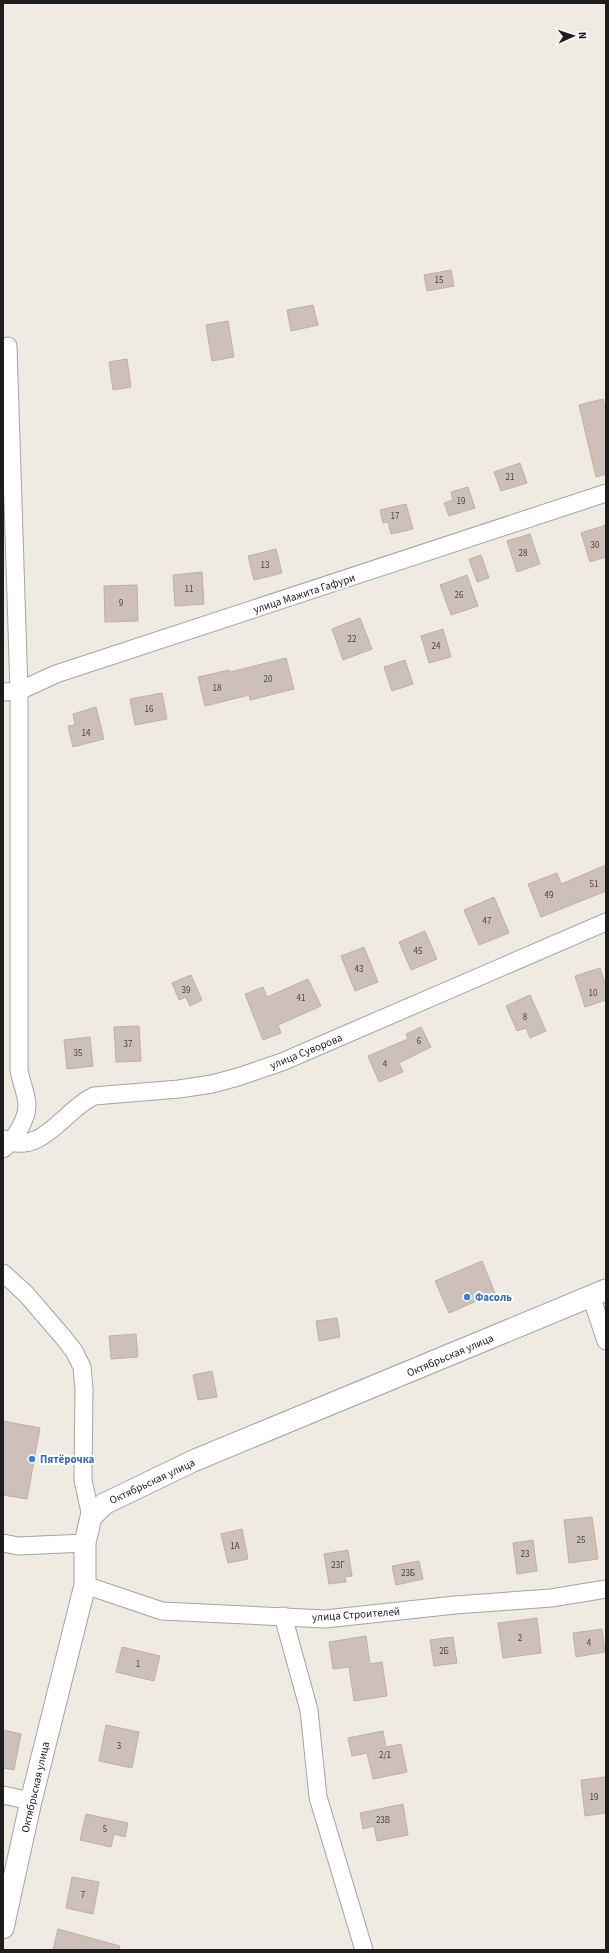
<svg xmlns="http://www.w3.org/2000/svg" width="609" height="1953" font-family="'Source Sans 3',sans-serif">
<rect width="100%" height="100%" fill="#efeae2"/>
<!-- building -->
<g fill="#ccc0b8" stroke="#c2b0a3">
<polygon points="451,270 454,286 427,291 424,275"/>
<polygon points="313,305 318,325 291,331 287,310"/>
<polygon points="228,321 234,357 212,361 206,325"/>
<polygon points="127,359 131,387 113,390 109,362"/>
<polygon points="603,399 606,412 606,474 596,477 579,405"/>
<polygon points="520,463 527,483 501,491 494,472"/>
<polygon points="468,487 475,508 449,516 444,503 453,500 451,492"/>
<polygon points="406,504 413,529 391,534 388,522 383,523 380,510"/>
<polygon points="606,525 606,557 590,562 581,533"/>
<polygon points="530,534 540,564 517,572 507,541"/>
<polygon points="276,549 282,573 254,580 248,556"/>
<polygon points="481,555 489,578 477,582 469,559"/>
<polygon points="202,572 204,604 175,606 173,575"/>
<polygon points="467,575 478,606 451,615 440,585"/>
<polygon points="137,585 138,621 105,622 104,586"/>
<polygon points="360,618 372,649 343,660 332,629"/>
<polygon points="443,629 451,657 429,663 421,636"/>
<polygon points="286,658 294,689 250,700 249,695 205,706 198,677 229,670 230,672"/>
<polygon points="405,660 413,684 392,691 384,667"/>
<polygon points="162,693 167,719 135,725 130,699"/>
<polygon points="96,707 104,739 73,747 68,726 75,725 73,714"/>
<polygon points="606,865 606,891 541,917 528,884 557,873 561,884"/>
<polygon points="494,897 509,933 479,945 464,910"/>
<polygon points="425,931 437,959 411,970 399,942"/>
<polygon points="364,947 378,982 355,991 341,956"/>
<polygon points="600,968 606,986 606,1000 585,1007 575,976"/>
<polygon points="191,975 202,1000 190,1006 186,997 179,1000 172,983"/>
<polygon points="308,979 321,1006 278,1025 281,1033 263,1040 245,994 263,987 267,997"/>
<polygon points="530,995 546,1031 530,1038 526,1028 517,1031 506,1006"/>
<polygon points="139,1026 141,1061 116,1062 114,1027"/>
<polygon points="421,1027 431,1047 399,1063 403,1072 379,1082 368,1056 408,1039 406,1034"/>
<polygon points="90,1037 93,1066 67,1069 64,1040"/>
<polygon points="482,1261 495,1293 449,1313 435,1281"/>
<polygon points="337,1318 340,1337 319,1341 316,1321"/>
<polygon points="136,1334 138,1357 111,1359 109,1336"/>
<polygon points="212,1371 217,1397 198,1400 193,1375"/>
<polygon points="3,1421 40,1428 27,1499 3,1495"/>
<polygon points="592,1517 598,1559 569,1563 564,1520"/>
<polygon points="242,1529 248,1559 228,1563 221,1534"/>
<polygon points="533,1540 537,1571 517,1574 513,1543"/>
<polygon points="348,1550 352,1576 345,1577 346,1582 329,1584 324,1554"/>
<polygon points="419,1561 423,1579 396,1585 392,1566"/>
<polygon points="537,1618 541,1653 503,1658 498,1623"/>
<polygon points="602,1629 605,1652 576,1657 573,1633"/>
<polygon points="366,1636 370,1664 382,1662 387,1696 354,1701 349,1667 333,1669 329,1642"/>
<polygon points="453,1637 457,1663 434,1666 430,1640"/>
<polygon points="122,1647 160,1656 154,1681 116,1672"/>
<polygon points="106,1725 139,1732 132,1768 99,1761"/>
<polygon points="3,1730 21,1734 14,1770 3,1768"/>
<polygon points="383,1731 386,1747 401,1744 407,1772 373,1779 367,1753 352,1756 348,1738"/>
<polygon points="606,1777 606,1813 585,1816 581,1780"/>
<polygon points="403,1804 408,1835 377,1841 374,1826 363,1829 360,1813"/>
<polygon points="86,1814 128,1823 125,1837 114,1834 111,1847 80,1840"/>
<polygon points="72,1877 99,1882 93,1914 66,1908"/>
<polygon points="58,1929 120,1946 119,1950 53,1950"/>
</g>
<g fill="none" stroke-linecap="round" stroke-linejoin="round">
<!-- minor casing -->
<g stroke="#a4a4a4" stroke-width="19">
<g id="minor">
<polyline points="3,692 19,691 56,674 606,493"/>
<path d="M4 1139C40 1158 65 1109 94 1096L179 1089 212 1084 238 1077 282 1062 606 922"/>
<path d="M3 1149C14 1141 28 1118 27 1104 26 1092 21 1082 19 1070V691L8 346"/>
<polyline points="3,1273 26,1294 63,1337 74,1351 82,1367 84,1389 83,1480 91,1517"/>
<polyline points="591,1296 606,1341"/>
<polyline points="3,1543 18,1546 85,1543"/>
<polyline points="85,1585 162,1611 325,1619 455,1605 551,1598 606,1589"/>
<polyline points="283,1616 309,1710 318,1797 364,1950"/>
<polyline points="3,1795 31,1801"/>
</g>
</g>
<!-- tertiary casing -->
<g stroke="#a4a4a4" stroke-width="23">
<polyline id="tertiary" points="3,1928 31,1801 85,1585 85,1543 91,1517 104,1504 193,1461 606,1290"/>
</g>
<!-- minor -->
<use href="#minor" stroke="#fff" stroke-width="17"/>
<!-- tertiary -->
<use href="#tertiary" stroke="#fff" stroke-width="21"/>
</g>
<!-- markers -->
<g fill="#3f7fe0" stroke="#fff" stroke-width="1.5">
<circle cx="467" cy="1297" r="4"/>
<circle cx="32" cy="1459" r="4"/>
</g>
<g text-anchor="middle" stroke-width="4" stroke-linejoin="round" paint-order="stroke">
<!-- number labels -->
<g font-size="9" fill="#494644">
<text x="439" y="283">15</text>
<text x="510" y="480">21</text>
<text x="461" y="504">19</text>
<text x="395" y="519">17</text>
<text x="595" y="548">30</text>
<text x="523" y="556">28</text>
<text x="265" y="568">13</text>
<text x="189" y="592">11</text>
<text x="459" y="598">26</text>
<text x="121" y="606">9</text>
<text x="352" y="642">22</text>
<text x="436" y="649">24</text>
<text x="268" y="682">20</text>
<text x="217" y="691">18</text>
<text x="149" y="712">16</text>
<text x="86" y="736">14</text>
<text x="594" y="887">51</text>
<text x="549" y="898">49</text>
<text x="487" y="924">47</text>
<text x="418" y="954">45</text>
<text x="359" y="972">43</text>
<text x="186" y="993">39</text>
<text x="593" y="996">10</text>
<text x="301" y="1001">41</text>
<text x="525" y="1020">8</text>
<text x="419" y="1044">6</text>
<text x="128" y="1047">37</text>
<text x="78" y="1056">35</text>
<text x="385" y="1067">4</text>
<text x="581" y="1543">25</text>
<text x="235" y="1549">1А</text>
<text x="525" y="1557">23</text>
<text x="338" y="1568">23Г</text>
<text x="408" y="1576">23Б</text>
<text x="520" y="1641">2</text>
<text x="589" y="1646">4</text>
<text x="444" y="1654">2Б</text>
<text x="138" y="1667">1</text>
<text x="119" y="1749">3</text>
<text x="385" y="1758">2/1</text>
<text x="594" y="1800">19</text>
<text x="383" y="1823">23В</text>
<text x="105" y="1832">5</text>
<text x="83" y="1898">7</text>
</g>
<!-- street labels -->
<g font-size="11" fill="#1d1d1d" stroke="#fff">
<text transform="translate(304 593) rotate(-18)" y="4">улица Мажита Гафури</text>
<text transform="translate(306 1051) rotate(-22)" y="4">улица Суворова</text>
<text transform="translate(450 1355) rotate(-23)" y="4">Октябрьская улица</text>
<text transform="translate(152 1481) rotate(-25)" y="4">Октябрьская улица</text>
<text transform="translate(356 1614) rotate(-4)" y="4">улица Строителей</text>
<text transform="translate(35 1787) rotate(-77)" y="4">Октябрьская улица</text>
</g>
<!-- shop labels -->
<g font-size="11" font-weight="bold" fill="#366cbe" stroke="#fff" text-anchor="start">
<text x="475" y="1301">Фасоль</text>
<text x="40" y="1463">Пятёрочка</text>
</g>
</g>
<!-- border -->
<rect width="609" height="1953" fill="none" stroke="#1d1d1d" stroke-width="8"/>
<!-- north arrow -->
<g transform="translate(573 36) rotate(87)" stroke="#ffffff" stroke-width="3" paint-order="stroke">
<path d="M0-3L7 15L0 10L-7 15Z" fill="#1d1d1d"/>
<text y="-6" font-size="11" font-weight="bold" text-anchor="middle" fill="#1d1d1d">N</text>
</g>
</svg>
